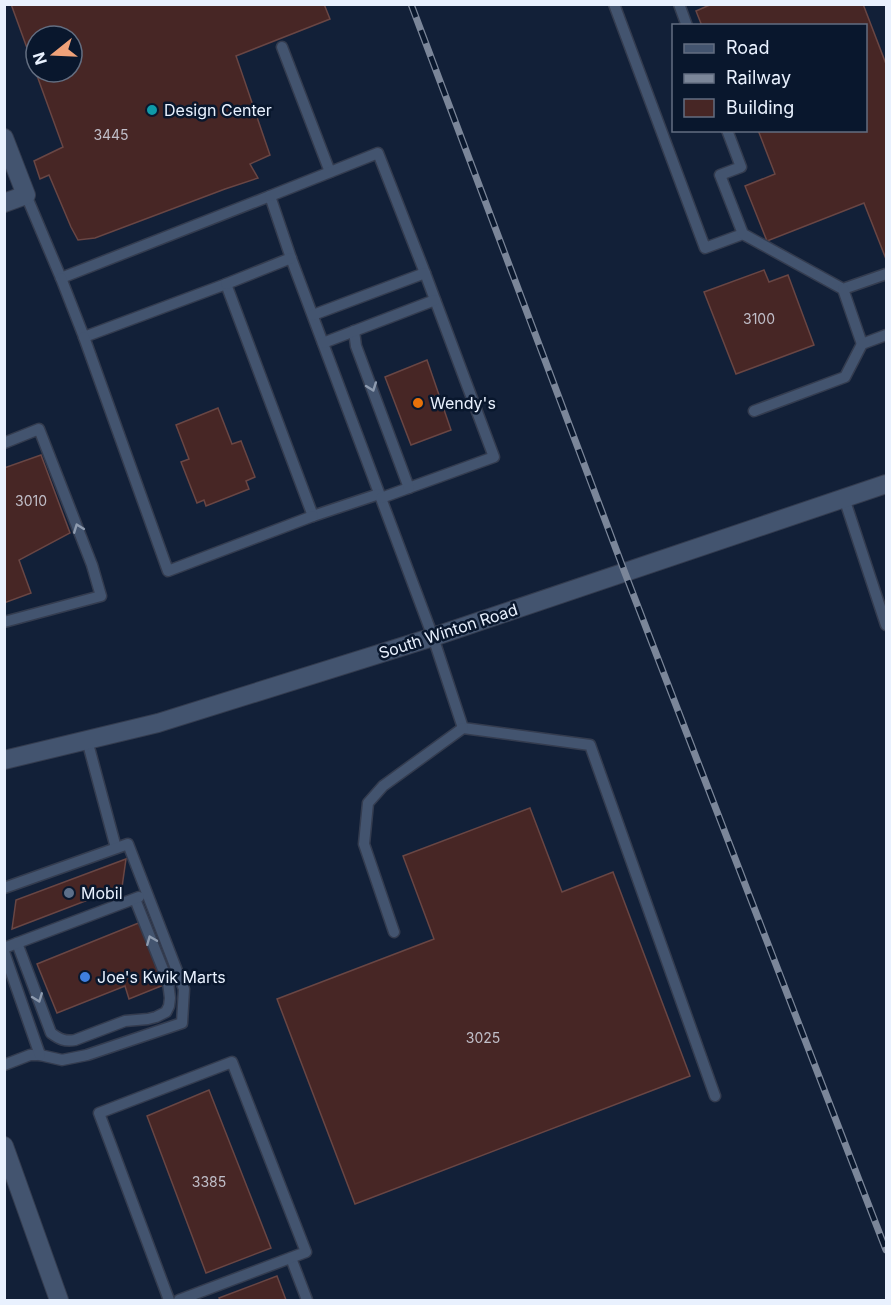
<svg xmlns="http://www.w3.org/2000/svg" width="891" height="1305" font-family="Inter,sans-serif">
<rect width="100%" height="100%" fill="#122038"/>
<!-- building -->
<g fill="#472625" stroke="#694644" stroke-width="1.5" fill-rule="evenodd">
<path d="M11 4H324L330 19 236 56 270 155 250 164 258 178 225 189 95 238 78 240 71 227 49 175 40 179 34 161 63 147ZM36 36H72V72H36Z"/>
<polygon points="712,4 863,4 886,64 886,259 864,203 767,241 745,186 775,174 758,130 866,130 866,26 702,26 696,11"/>
<polygon points="764,270 769,282 788,275 814,345 736,374 704,292"/>
<polygon points="427,360 451,430 411,445 385,377"/>
<polygon points="218,408 232,444 241,441 255,477 246,481 249,489 206,506 204,500 197,503 181,462 189,459 176,425"/>
<polygon points="41,455 70,533 19,560 31,593 4,603 4,468"/>
<polygon points="530,808 562,892 613,872 690,1076 355,1204 277,999 434,939 403,856"/>
<polygon points="126,859 122,887 12,929 16,900"/>
<polygon points="141,922 166,984 129,999 125,986 57,1013 37,964"/>
<polygon points="209,1090 271,1248 206,1273 147,1116"/>
<polygon points="277,1276 286,1300 220,1300 219,1298"/>
</g>
<g fill="none" stroke-linecap="round" stroke-linejoin="round">
<!-- service casing -->
<g stroke="#343c4f" stroke-width="13">
<g id="service">
<polyline points="614,4 705,248 743,234"/>
<polyline points="679,4 687,26"/>
<polyline points="282,47 330,172"/>
<polyline points="727,130 741,167 720,175 743,234 843,289 886,274"/>
<polyline points="26,195 61,278 270,196 291,258 433,637 463,728 590,745 715,1096"/>
<polyline points="270,196 378,153 425,273"/>
<polyline points="61,278 84,337 226,284 313,516 379,494"/>
<polyline points="226,284 291,258"/>
<polyline points="843,289 862,344"/>
<polyline points="313,315 425,273 494,457 381,498"/>
<polyline points="354,331 356,346 409,488"/>
<polyline points="84,337 168,571 313,516"/>
<polyline points="323,343 435,300"/>
<polyline points="754,411 845,377 862,344 886,335"/>
<polyline points="4,443 39,429 92,565 101,596 4,622"/>
<polyline points="844,498 886,625"/>
<polyline points="87,740 116,848"/>
<polyline points="4,888 128,844 184,989 182,1023 87,1055 62,1060 40,1055 30,1055 4,1065"/>
<polyline points="394,932 364,844 368,803 383,786 463,728"/>
<path d="M17 943 51 1033C59 1039 65 1042 75 1040L125 1021 148 1019 156 1017 166 1012 169 1006 170 998 168 982 135 899"/>
<polyline points="4,948 139,897"/>
<polyline points="4,952 40,1055"/>
<polyline points="291,1258 307,1300"/>
<polyline points="169,1300 99,1113 232,1062 306,1252 179,1300"/>
</g>
</g>
<!-- minor casing -->
<g stroke="#343c4f" stroke-width="20">
<polyline id="minor" points="4,138 26,195 4,203"/>
</g>
<!-- tertiary casing -->
<g stroke="#343c4f" stroke-width="20">
<polyline id="tertiary" points="4,1146 59,1300"/>
</g>
<!-- secondary casing -->
<g stroke="#343c4f" stroke-width="20">
<polyline id="secondary" points="4,760 158,723 433,637 886,484"/>
</g>
<!-- service -->
<use href="#service" stroke="#43546f" stroke-width="10"/>
<!-- minor -->
<use href="#minor" stroke="#43546f" stroke-width="18"/>
<!-- tertiary -->
<use href="#tertiary" stroke="#43546f" stroke-width="18"/>
<!-- secondary -->
<use href="#secondary" stroke="#43546f" stroke-width="18"/>
<!-- rail casing -->
<g stroke="#7b8699" stroke-width="7">
<polyline id="rail" points="411,4 625,573 886,1250"/>
</g>
<!-- rail -->
<use href="#rail" stroke="#09172d" stroke-width="4.5" stroke-dasharray="14" stroke-linecap="butt"/>
</g>
<!-- one-way arrows -->
<defs><path id="oneway-chevron" d="M-2-3.5L2.5 0L-2 3.5" fill="none" stroke-width="1.6" stroke-linecap="round" stroke-linejoin="round" transform="scale(1.5)"/></defs>
<g stroke="#8e9baf">
<use href="#oneway-chevron" transform="translate(372 387) rotate(70)"/>
<use href="#oneway-chevron" transform="translate(78 528) rotate(-111)"/>
<use href="#oneway-chevron" transform="translate(151 940) rotate(-112)"/>
<use href="#oneway-chevron" transform="translate(38 998) rotate(69)"/>
</g>
<!-- markers -->
<circle fill="#0f9aa8" stroke="#09172d" stroke-width="2" cx="152" cy="110" r="6"/>
<circle fill="#e8710a" stroke="#09172d" stroke-width="2" cx="418" cy="403" r="6"/>
<circle fill="#5c6f8a" stroke="#09172d" stroke-width="2" cx="69" cy="893" r="6"/>
<circle fill="#3f7fe0" stroke="#09172d" stroke-width="2" cx="85" cy="977" r="6"/>
<g text-anchor="middle" stroke-width="5" stroke-linejoin="round" paint-order="stroke">
<!-- number labels -->
<g font-size="14" fill="#c0bec8">
<text x="111" y="140">3445</text>
<text x="759" y="324">3100</text>
<text x="31" y="506">3010</text>
<text x="483" y="1043">3025</text>
<text x="209" y="1187">3385</text>
</g>
<!-- poi labels -->
<g font-size="16" fill="#e9f1fe" stroke="#09172d" text-anchor="start">
<text x="164" y="116">Design Center</text>
<text x="430" y="409">Wendy's</text>
<text x="81" y="899">Mobil</text>
<text x="97" y="983">Joe's Kwik Marts</text>
</g>
<!-- street labels -->
<g font-size="16" fill="#e9f1fe" stroke="#09172d">
<text transform="translate(448 631) rotate(-18)" y="6">South Winton Road</text>
</g>
</g>
<!-- border -->
<rect width="891" height="1305" fill="none" stroke="#e9f1fe" stroke-width="12"/>
<!-- legend -->
<rect x="672" y="24" width="195" height="108" fill="#09172d" stroke="#636e81" stroke-width="1.5"/>
<rect x="684" y="44" width="30" height="9" fill="#43546f" stroke="#636e81" stroke-width="1.5"/>
<text x="726" y="54" font-size="18" fill="#e9f1fe">Road</text>
<rect x="684" y="74" width="30" height="9" fill="#7b8699" stroke="#636e81" stroke-width="1.5"/>
<text x="726" y="84" font-size="18" fill="#e9f1fe">Railway</text>
<rect x="684" y="99" width="30" height="18" fill="#472625" stroke="#636e81" stroke-width="1.5"/>
<text x="726" y="114" font-size="18" fill="#e9f1fe">Building</text>
<!-- north arrow -->
<g transform="translate(54 54) rotate(252)"><circle r="28" fill="#09172d" stroke="#636e81" stroke-width="1.5"/>
<path d="M0-4.5L10 22L0 15L-10 22Z" fill="#f0a279"/>
<text y="-9" font-size="16" font-weight="bold" text-anchor="middle" fill="#e9f1fe">N</text>
</g>
</svg>
